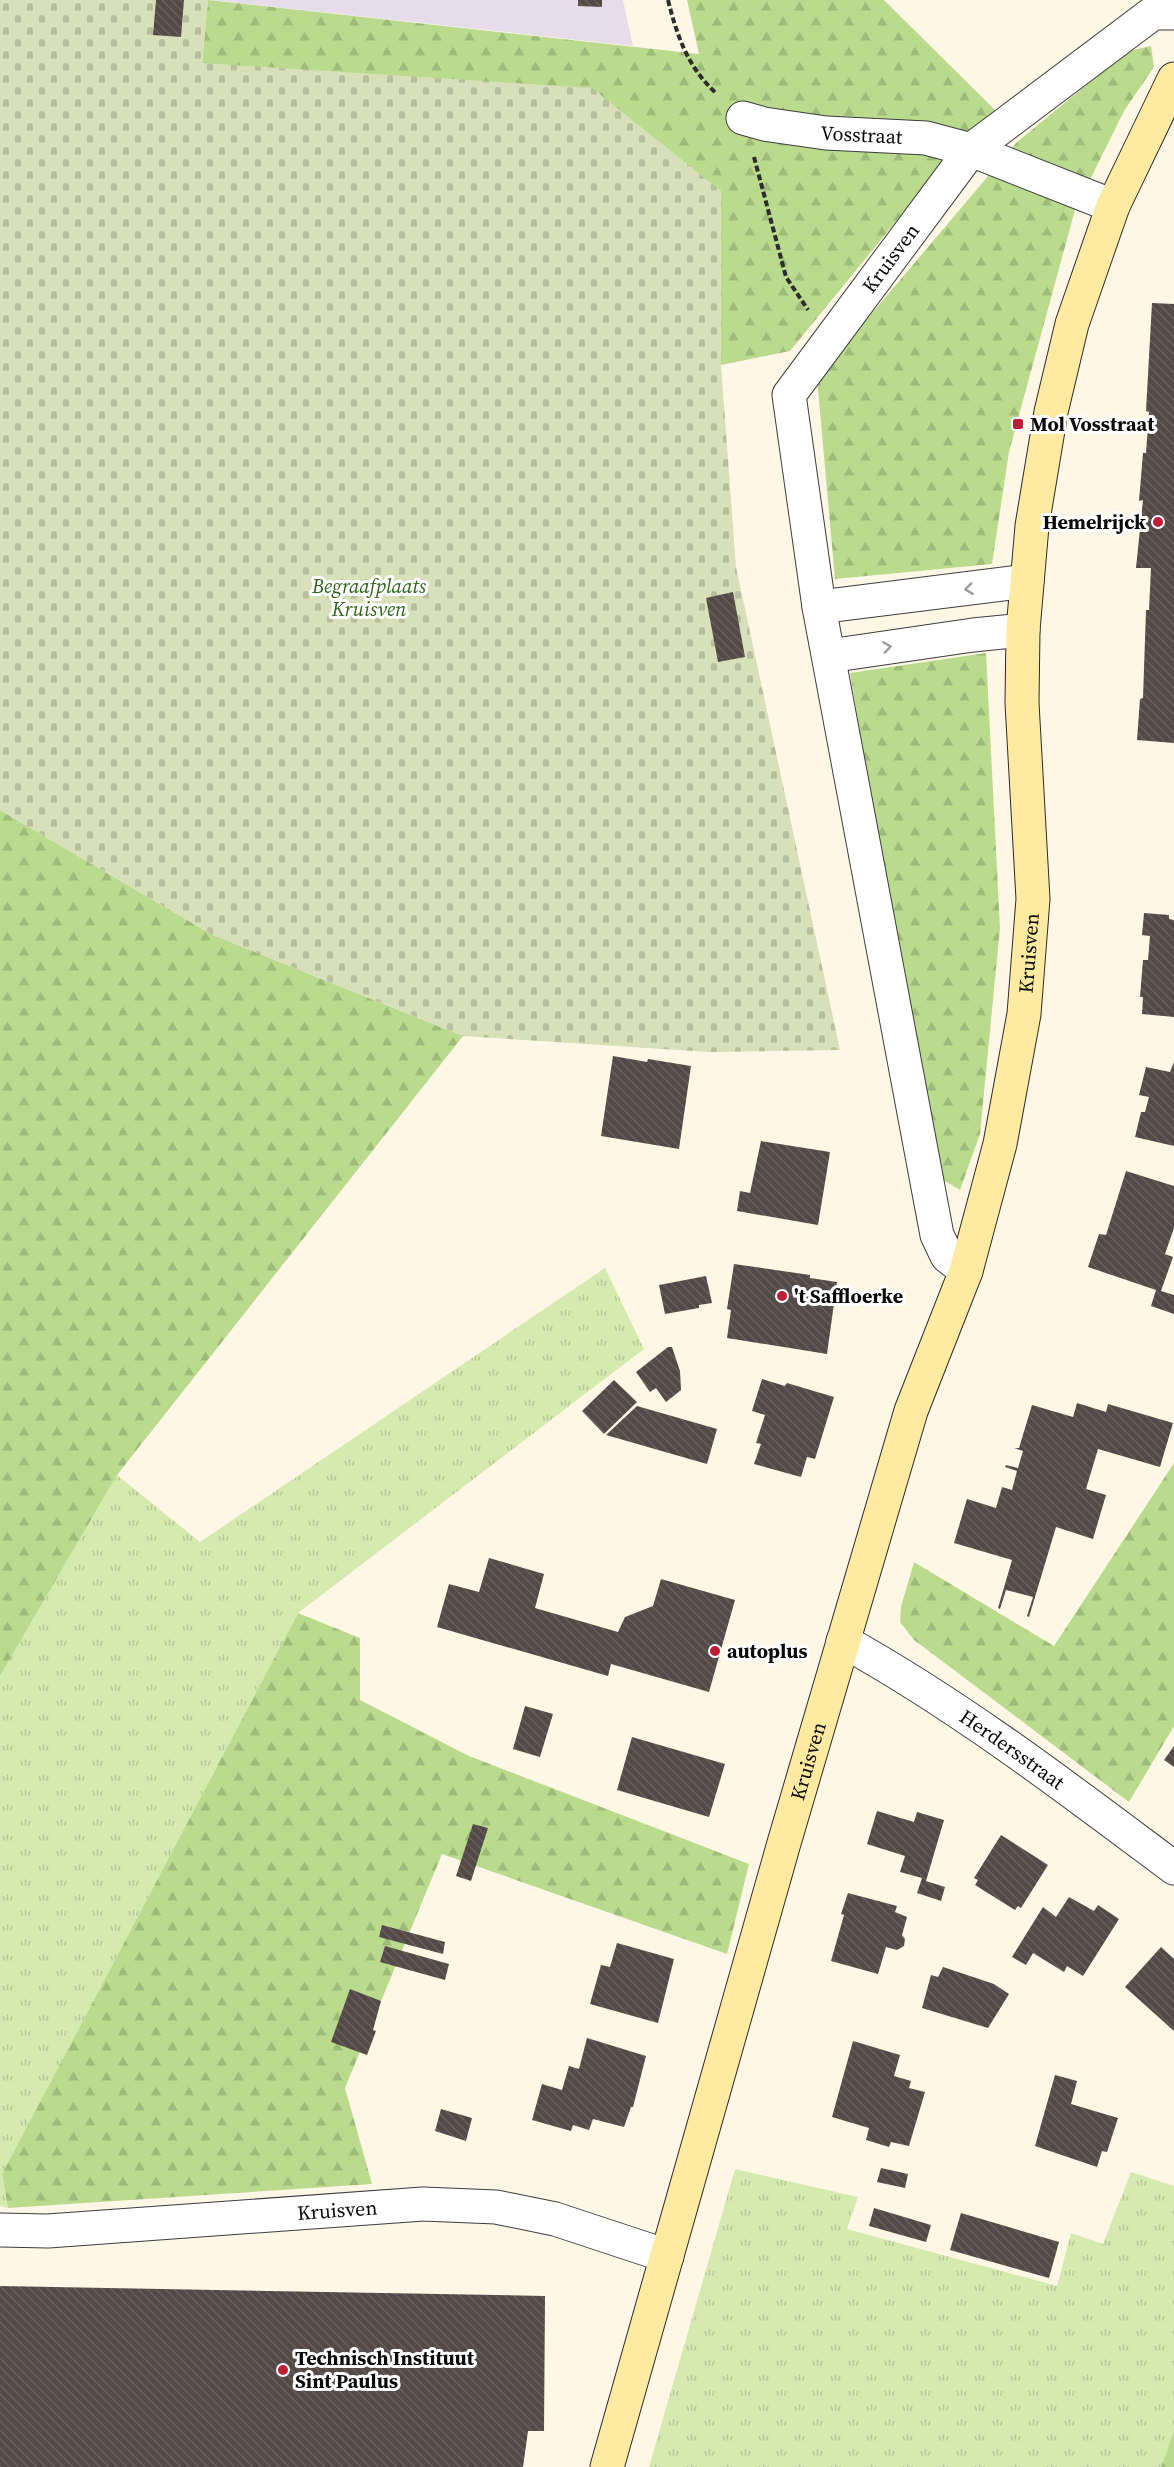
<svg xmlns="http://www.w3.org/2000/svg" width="1174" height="2467" font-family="'Source Serif 4',serif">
<defs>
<pattern id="grass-tufts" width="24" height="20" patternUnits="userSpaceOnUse" patternTransform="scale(1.5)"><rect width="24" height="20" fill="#d5eaaf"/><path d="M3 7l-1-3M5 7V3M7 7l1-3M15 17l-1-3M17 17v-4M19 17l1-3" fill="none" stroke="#b6c795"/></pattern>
<pattern id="forest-firs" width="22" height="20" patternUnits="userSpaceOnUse" patternTransform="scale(1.5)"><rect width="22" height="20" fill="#badb8e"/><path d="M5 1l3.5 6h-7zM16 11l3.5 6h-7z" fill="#9fbb79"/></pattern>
<pattern id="cemetery-stones" width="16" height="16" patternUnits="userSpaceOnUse" patternTransform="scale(1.5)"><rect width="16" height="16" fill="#d8e0b9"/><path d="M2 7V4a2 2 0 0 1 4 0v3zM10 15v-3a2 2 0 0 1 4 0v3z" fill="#b8bf9e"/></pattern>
<pattern id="building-back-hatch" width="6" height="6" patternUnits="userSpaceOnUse" patternTransform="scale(1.5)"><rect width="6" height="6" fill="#534946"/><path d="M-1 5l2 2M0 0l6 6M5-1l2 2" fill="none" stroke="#675f5c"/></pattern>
</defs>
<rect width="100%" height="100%" fill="#fff7e6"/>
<!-- industrial -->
<polygon fill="#e7ddea" points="211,0 623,0 633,46"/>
<!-- grass -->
<g fill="url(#grass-tufts)">
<polygon points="605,1268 644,1349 298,1613 2,2174 8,2208 0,2206 0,1676 117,1475 200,1542"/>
<polygon points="735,2169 858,2197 847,2229 1057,2286 1071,2233 1103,2244 1131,2172 1174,2186 1174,2430 1161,2467 649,2467"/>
</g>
<!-- forest -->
<g fill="url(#forest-firs)">
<polygon points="208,0 699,54 687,0 884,0 996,111 929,181 790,351 721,365 721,191 202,63"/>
<polygon points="1151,46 1154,67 1124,111 1075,210 1009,452 992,564 835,579 817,378 1017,142 1128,51"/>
<polygon points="986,653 1000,928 980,1134 960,1190 938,1177 911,1038 850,673"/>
<polygon points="0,810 211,934 463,1036 117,1475 0,1676"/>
<polygon points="1174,1463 1174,1726 1129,1802 914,1640 900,1622 901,1607 914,1562 1054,1646"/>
<polygon points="298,1613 360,1638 360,1700 469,1756 749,1864 727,1954 442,1854 345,2088 372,2184 8,2208 2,2174"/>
<polygon points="1174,2430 1174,2467 1161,2467"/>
</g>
<!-- cemetery -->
<polygon fill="url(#cemetery-stones)" points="0,0 208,0 202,63 592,88 721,191 721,365 736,567 840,1050 709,1052 463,1036 211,934 0,810"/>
<!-- building -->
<g fill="url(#building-back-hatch)">
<polygon points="156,0 184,0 181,37 153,35"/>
<polygon points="578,0 602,0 602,7 578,6"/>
<polygon points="1152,303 1174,304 1174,743 1137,740 1140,699 1143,698 1146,610 1149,610 1151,568 1136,568 1143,500 1139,501 1143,453 1146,453 1149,412 1146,411"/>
<polygon points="733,592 745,657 718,662 706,598"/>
<polygon points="1144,913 1169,915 1169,919 1174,920 1174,1017 1142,1014 1143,997 1140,997 1143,960 1148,960 1150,936 1142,935"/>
<polygon points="613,1056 647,1062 648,1059 691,1066 679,1149 601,1136"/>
<polygon points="1174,1062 1174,1146 1135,1137 1141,1112 1145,1112 1149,1097 1139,1095 1146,1067 1170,1072"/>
<polygon points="761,1141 830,1152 818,1225 737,1211 740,1191 750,1193"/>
<polygon points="1126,1171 1174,1186 1174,1228 1165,1254 1173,1257 1161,1291 1174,1295 1174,1314 1151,1306 1156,1290 1088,1267 1099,1234 1106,1235"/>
<polygon points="734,1264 810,1275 810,1278 837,1282 827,1354 727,1338 731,1310 727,1309"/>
<polygon points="706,1276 712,1303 699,1305 699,1308 665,1314 659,1285"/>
<polygon points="668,1347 672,1347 680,1371 681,1390 666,1402 656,1388 650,1392 636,1372"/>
<polygon points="762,1379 785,1386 787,1383 834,1397 815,1459 807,1457 801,1477 754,1464 761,1444 756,1443 765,1415 752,1411"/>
<polygon points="614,1380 637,1402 604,1434 582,1411"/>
<polygon points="1077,1403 1106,1412 1108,1404 1173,1423 1160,1467 1098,1449 1086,1489 1106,1495 1093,1539 1056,1527 1029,1617 1027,1616 1033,1597 1006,1590 1000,1609 998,1608 1012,1560 954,1543 967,1499 996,1508 1002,1487 1012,1490 1017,1471 1005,1467 1006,1465 1018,1468 1023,1451 1014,1448 1019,1448 1032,1405 1073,1417"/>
<polygon points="637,1406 717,1429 707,1464 606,1435"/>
<polygon points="489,1558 544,1574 535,1608 618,1632 625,1617 653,1606 661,1579 735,1600 709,1692 611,1664 608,1676 437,1627 449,1584 479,1592"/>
<polygon points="525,1706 553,1714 540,1757 513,1749"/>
<polygon points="632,1737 725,1764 709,1817 617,1790"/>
<polygon points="1174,1746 1174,1767 1164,1760"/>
<polygon points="877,1811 914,1822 917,1812 944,1820 926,1881 945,1887 941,1901 917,1893 922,1878 900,1872 905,1856 867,1844"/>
<polygon points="473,1824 488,1828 471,1881 456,1876"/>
<polygon points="1001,1835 1048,1865 1021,1908 1018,1906 1015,1910 975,1885 978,1880 974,1878"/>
<polygon points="848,1893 897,1906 895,1912 907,1917 902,1935 905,1939 904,1946 897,1950 886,1947 878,1974 831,1961 844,1915 841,1914"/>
<polygon points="1069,1897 1094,1911 1098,1905 1119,1919 1083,1976 1067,1966 1064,1972 1033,1953 1026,1965 1012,1957 1043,1907 1056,1917"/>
<polygon points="382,1925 445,1942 443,1954 379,1937"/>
<polygon points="617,1943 674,1959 658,2023 590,2004 601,1965 610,1967"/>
<polygon points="385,1946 449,1964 445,1980 380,1962"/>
<polygon points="1161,1947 1174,1959 1174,2031 1125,1987"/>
<polygon points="943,1967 994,1984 1009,1994 988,2028 922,2008 931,1975 938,1977"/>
<polygon points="350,1989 381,2001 373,2030 376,2031 367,2055 331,2042"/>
<polygon points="587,2038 646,2056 633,2107 631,2107 624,2127 593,2119 589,2130 573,2125 571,2131 532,2120 542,2084 562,2090 569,2066 579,2069"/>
<polygon points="853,2041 900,2055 894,2076 911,2081 909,2088 925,2092 909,2146 891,2142 889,2147 866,2140 869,2128 832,2117"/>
<polygon points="1055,2075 1077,2081 1071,2104 1118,2118 1107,2152 1102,2151 1097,2167 1035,2146"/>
<polygon points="441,2109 472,2118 466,2141 435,2131"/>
<polygon points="881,2168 908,2174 905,2188 877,2182"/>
<polygon points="874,2208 931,2225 926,2242 869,2226"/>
<polygon points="961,2213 1059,2242 1049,2278 950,2250"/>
<polygon points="0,2286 545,2296 544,2431 528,2431 523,2467 0,2467"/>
</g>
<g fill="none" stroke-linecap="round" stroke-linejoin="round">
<!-- street casing -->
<g stroke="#3d3d3d" stroke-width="35">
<g id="street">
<path id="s1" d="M743 118 764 124 826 133 926 138 971 150 1113 206"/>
<polyline points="819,607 1027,581"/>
<polyline points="829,656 973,635 1023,630"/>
<path id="s2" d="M966 1271 947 1256 937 1235 819 607 789 395 971 150 1153 13H1174"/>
<path id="s3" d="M843 1641C960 1706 1067 1788 1174 1868"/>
<path id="s4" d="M0 2230 48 2231 423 2204 496 2207 555 2219 667 2256"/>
</g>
</g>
<!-- secondary casing -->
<g stroke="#2c2c2c" stroke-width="35">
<g id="secondary">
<path id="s5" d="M607 2467 784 1843 911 1411 966 1271 1000 1144 1024 1014 1033 899 1022 703 1023 630 1032 526 1051 412 1072 324 1113 206 1174 79"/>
</g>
</g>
<!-- path -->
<g stroke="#2c2c2c" stroke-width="4" stroke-dasharray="6 3" stroke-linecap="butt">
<path d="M668 0C677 36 688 68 717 94"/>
<polyline points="754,157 786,277 808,310"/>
</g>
<!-- street -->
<use href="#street" stroke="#fff" stroke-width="33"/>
<!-- secondary -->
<use href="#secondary" stroke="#ffeaa1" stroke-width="33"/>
</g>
<!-- one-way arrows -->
<defs><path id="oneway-chevron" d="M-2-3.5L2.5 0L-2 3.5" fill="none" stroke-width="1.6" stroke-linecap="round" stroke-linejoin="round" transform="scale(1.5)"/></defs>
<g stroke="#9d9d9d">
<use href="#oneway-chevron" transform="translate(969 589) rotate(173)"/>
<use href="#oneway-chevron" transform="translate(887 647) rotate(-8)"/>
</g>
<!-- markers -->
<g fill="#bf1d38" stroke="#fff" stroke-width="2">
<rect x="1012" y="418" width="12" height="12" rx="3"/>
<circle cx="1158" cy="522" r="6"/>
<circle cx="782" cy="1296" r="6"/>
<circle cx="715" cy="1651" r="6"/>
<circle cx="283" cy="2370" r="6"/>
</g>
<g text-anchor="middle" stroke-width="6" stroke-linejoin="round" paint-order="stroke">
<!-- street labels -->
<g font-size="20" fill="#0a0a0a" stroke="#fff">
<text dy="7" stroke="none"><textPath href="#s1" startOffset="120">Vosstraat</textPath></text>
<text dy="7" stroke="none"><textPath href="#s2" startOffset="1071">Kruisven</textPath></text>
<text dy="7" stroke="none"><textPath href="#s5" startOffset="1574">Kruisven</textPath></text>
<text dy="7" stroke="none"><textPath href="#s3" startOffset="201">Herdersstraat</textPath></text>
<text dy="7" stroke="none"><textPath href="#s5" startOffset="734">Kruisven</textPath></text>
<text dy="7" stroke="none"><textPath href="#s4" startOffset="338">Kruisven</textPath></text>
</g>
<!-- poi labels -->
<g font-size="20" font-weight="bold" fill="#0a0a0a" stroke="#fff" text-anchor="start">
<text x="1030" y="431">Mol Vosstraat</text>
<text x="1146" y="529" text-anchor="end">Hemelrijck</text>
<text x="794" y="1303">'t Saffloerke</text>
<text x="727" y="1658">autoplus</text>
<text x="295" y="2365">Technisch Instituut<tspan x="295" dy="23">Sint Paulus</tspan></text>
</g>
<!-- park labels -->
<g font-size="20" font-style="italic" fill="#316319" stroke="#fff">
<text x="369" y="593">Begraafplaats<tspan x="369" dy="23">Kruisven</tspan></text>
</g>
</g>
</svg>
